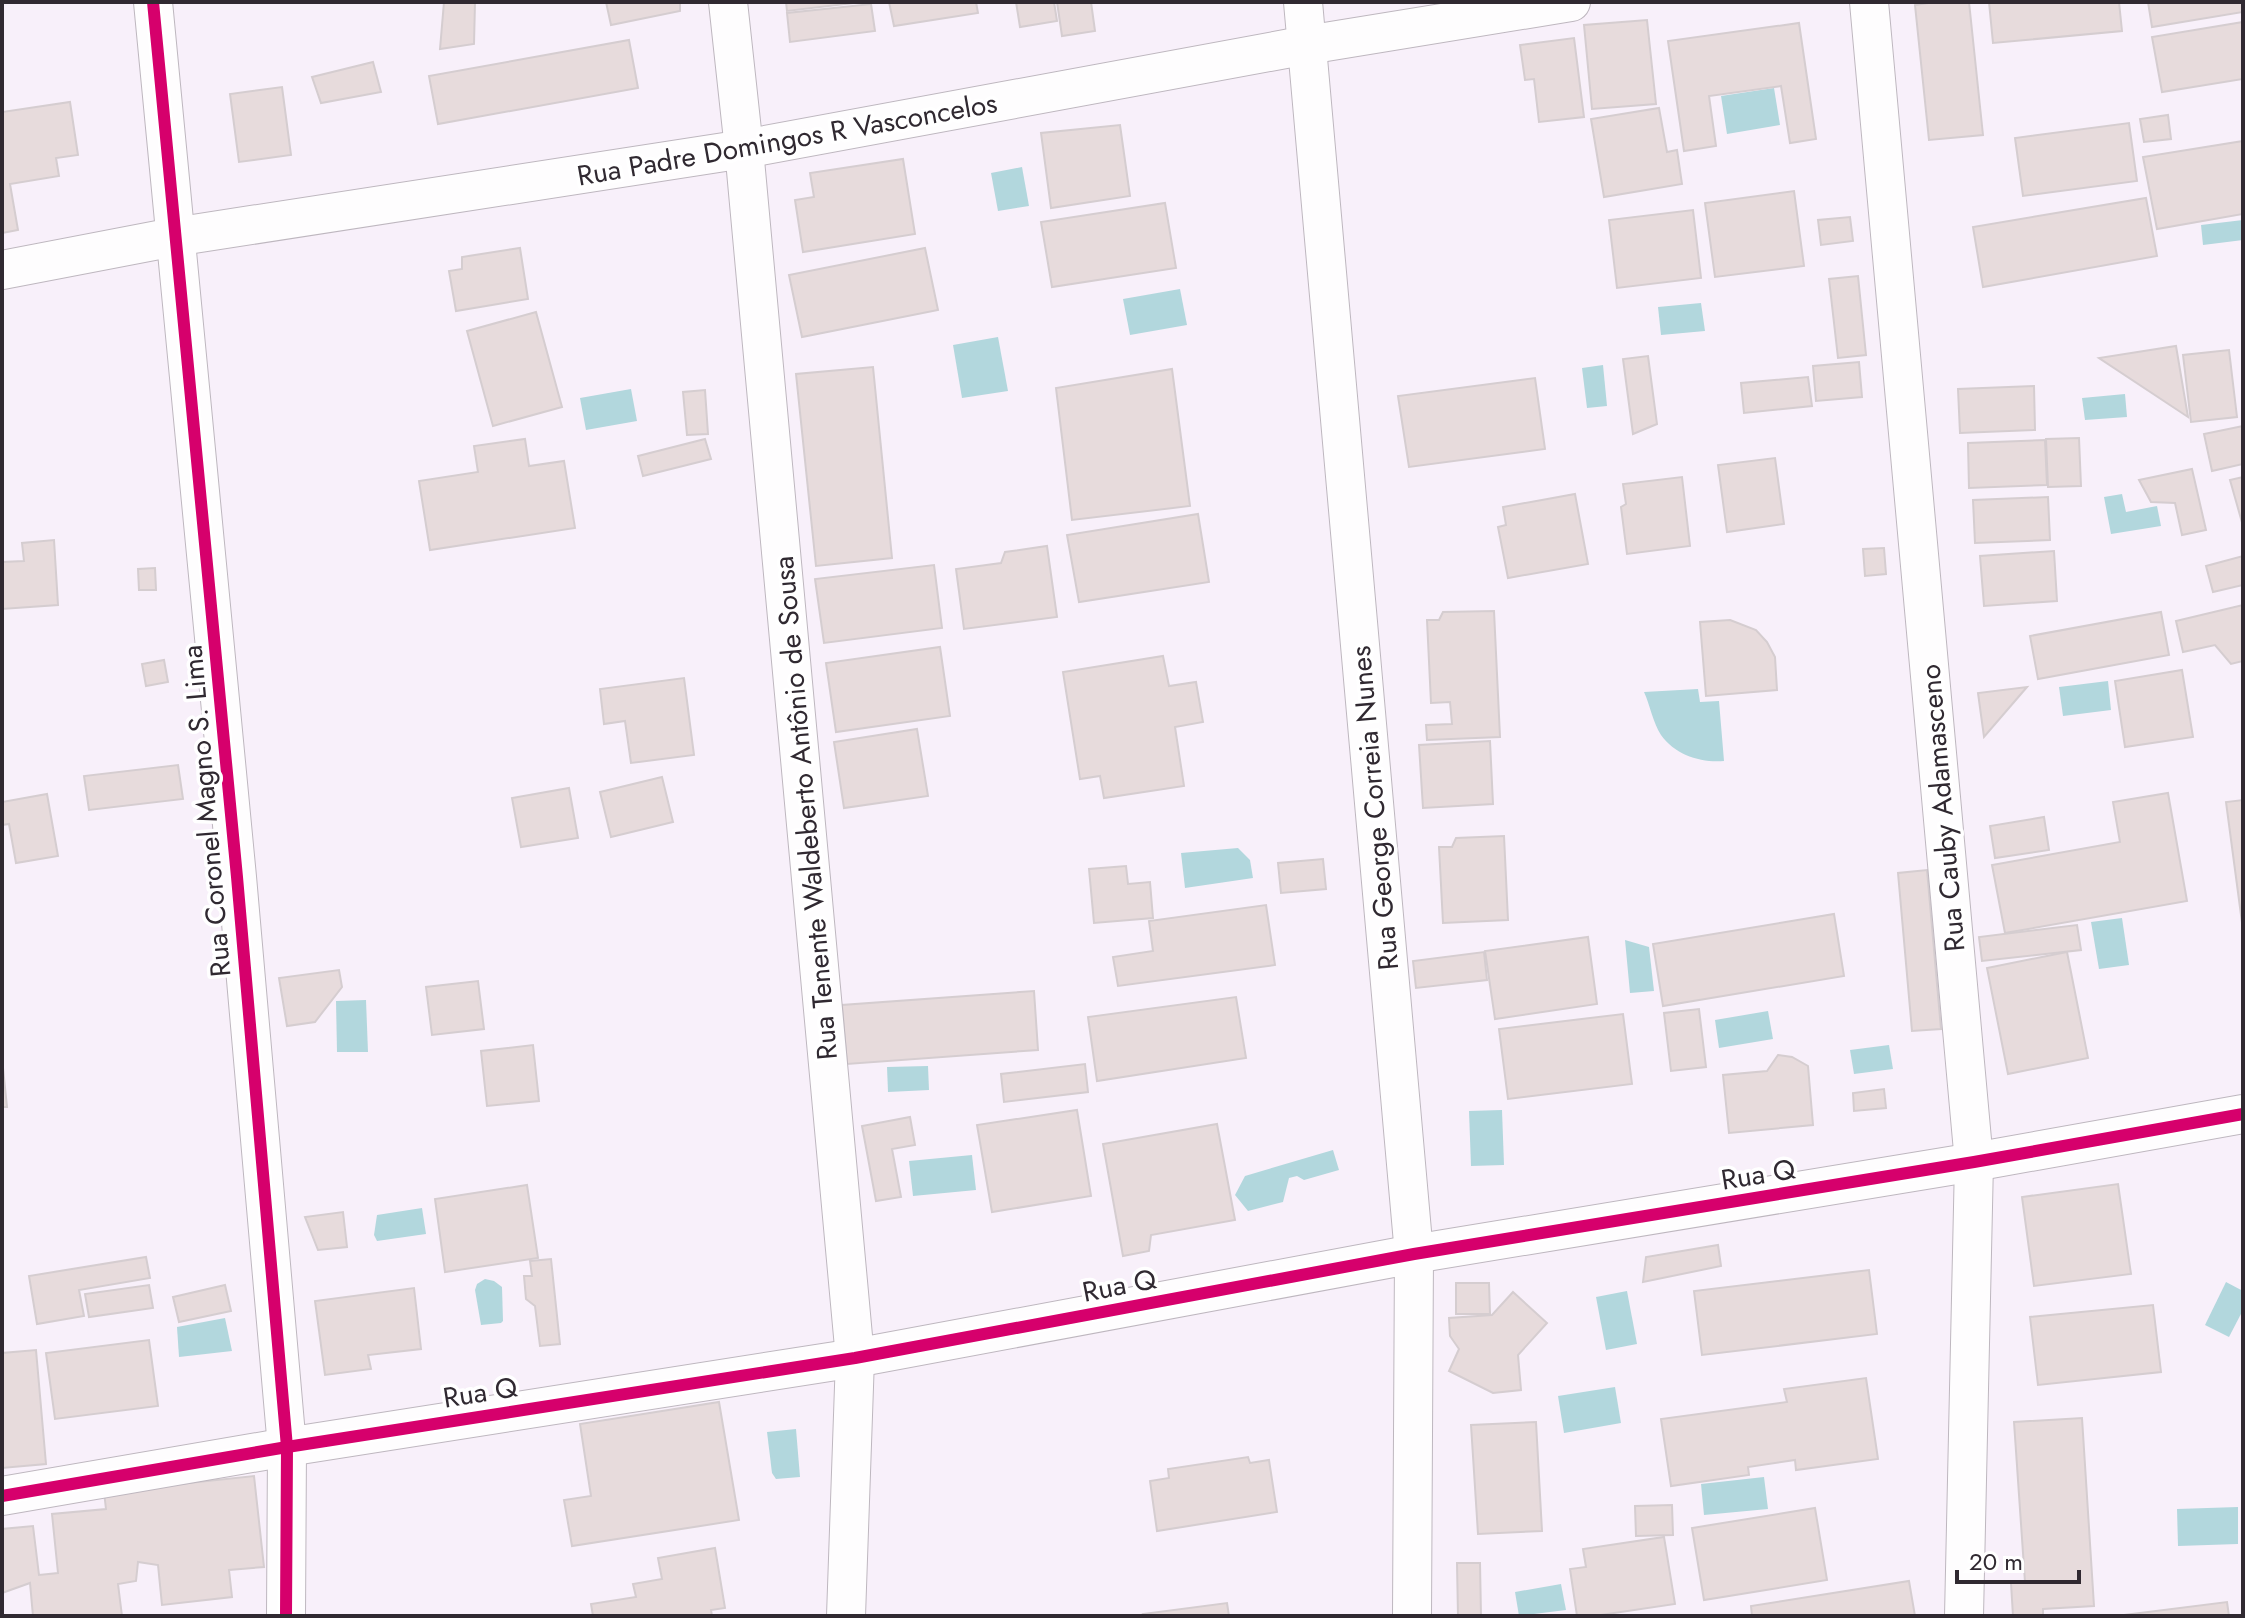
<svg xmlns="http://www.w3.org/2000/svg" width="2245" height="1618" font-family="Jost,sans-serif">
<rect width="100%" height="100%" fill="#f8f0fa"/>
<!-- water -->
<g fill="#b2d7dd">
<polygon points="1774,88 1780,125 1727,134 1721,96"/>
<polygon points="1022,167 1029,206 998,211 991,173"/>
<polygon points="2243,220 2243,240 2203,245 2201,225"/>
<polygon points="1180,289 1187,325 1130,335 1123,299"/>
<polygon points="1701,303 1705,331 1661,335 1658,307"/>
<polygon points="998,337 1008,391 962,398 953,345"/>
<polygon points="1603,365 1607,406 1587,408 1582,368"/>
<polygon points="631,389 637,421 586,430 580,398"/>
<polygon points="2125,394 2127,417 2085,420 2082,398"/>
<polygon points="2122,494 2126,512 2157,506 2161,526 2111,534 2104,497"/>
<polygon points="2108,681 2111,710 2063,716 2059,687"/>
<path d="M1698 689 1700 702 1719 701 1724 761C1701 763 1675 755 1661 735 1653 723 1650 705 1644 692Z"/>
<polygon points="1238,848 1250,860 1253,878 1185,888 1181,853"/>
<polygon points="2122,918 2129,965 2099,969 2091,922"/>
<polygon points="1625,940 1649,947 1654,991 1630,993"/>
<polygon points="366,1000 368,1052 337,1052 336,1001"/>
<polygon points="1768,1011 1773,1039 1719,1048 1715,1020"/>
<polygon points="1889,1045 1893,1069 1854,1074 1850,1050"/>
<polygon points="928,1066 929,1090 888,1092 887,1067"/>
<polygon points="1502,1110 1504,1165 1471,1166 1469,1111"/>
<polygon points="1333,1150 1339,1170 1304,1180 1297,1176 1289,1178 1283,1202 1248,1211 1235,1195 1245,1176"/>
<polygon points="972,1155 976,1190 913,1196 909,1161"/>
<polygon points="422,1208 426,1234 377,1241 374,1235 377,1215"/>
<polygon points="485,1279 494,1281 502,1287 503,1321 501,1323 481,1325 475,1290 477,1284"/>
<polygon points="2226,1282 2243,1291 2243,1310 2229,1337 2205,1325"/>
<polygon points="1627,1291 1637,1344 1606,1350 1596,1297"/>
<polygon points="225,1318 232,1351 179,1357 177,1327"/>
<polygon points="1615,1387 1621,1423 1564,1433 1558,1396"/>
<polygon points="796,1429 800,1477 776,1479 772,1473 767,1432"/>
<polygon points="1764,1477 1768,1509 1704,1515 1701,1484"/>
<polygon points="2238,1507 2238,1544 2178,1546 2177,1509"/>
<polygon points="1561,1584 1566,1610 1519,1616 1515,1592"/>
</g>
<!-- building -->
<g fill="#e7dbdc" stroke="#d5cdd0" stroke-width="2">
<polygon points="444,2 475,2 474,44 440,49"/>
<polygon points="606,2 680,2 680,11 611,25"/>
<polygon points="786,2 862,2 787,11"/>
<polygon points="889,2 976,2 978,13 894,26"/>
<polygon points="1016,2 1054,2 1057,21 1020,27"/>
<polygon points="1057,2 1091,2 1095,31 1062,36"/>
<polygon points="1935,2 1969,2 1983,135 1929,140 1915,5"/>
<polygon points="1989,2 2119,2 2122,31 1993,43"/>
<polygon points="2148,2 2243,2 2243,12 2152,27"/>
<polygon points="871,4 875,31 790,42 787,13"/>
<polygon points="1647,20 1656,104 1592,109 1584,25"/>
<polygon points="2243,22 2243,79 2162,92 2152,37"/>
<polygon points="1799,23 1816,139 1790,143 1781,86 1709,96 1716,146 1684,151 1668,41"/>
<polygon points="1574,38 1584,117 1539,122 1534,79 1525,80 1520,45"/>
<polygon points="629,40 638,88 438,124 429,76"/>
<polygon points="373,62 381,92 321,103 312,77"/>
<polygon points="282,87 291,155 239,162 230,94"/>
<polygon points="70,102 78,155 56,158 59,176 10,184 18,230 2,233 2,112"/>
<polygon points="1659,108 1667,152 1677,150 1682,184 1604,197 1591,119"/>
<polygon points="2168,115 2171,139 2144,142 2140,119"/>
<polygon points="2129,123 2137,181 2023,196 2015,138"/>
<polygon points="1120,125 1130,196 1051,208 1041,133"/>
<polygon points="2243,141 2243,214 2157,229 2143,157"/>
<polygon points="903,159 915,234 803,252 795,200 814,197 810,173"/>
<polygon points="1794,191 1804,266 1715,277 1705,203"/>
<polygon points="2146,198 2157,256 1983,287 1973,227"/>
<polygon points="1165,203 1176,268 1052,287 1041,222"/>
<polygon points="1693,210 1701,278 1617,288 1609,220"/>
<polygon points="1850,217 1853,241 1821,245 1818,220"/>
<polygon points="520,248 528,299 456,311 449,271 462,269 462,257"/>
<polygon points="925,248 938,310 802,337 789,275"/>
<polygon points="1858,276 1866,355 1838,358 1829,279"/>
<polygon points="536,312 562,407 493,426 467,331"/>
<polygon points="2176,346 2188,417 2099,358"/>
<polygon points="2229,350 2237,417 2191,422 2183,355"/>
<polygon points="1648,356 1657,424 1633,434 1623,359"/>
<polygon points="1859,362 1862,397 1816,401 1813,366"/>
<polygon points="873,367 892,558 816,566 796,374"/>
<polygon points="1172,369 1190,506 1072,520 1056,388"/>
<polygon points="1808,377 1812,406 1744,413 1741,383"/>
<polygon points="1535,378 1545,449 1409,467 1398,396"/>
<polygon points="2034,386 2035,430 1960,433 1958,389"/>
<polygon points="705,390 708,434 687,435 683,392"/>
<polygon points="2243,426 2243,464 2212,471 2204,434"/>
<polygon points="2079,438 2081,486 2048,487 2046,439"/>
<polygon points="525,439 529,466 564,461 575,528 430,550 419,481 478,472 474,446"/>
<polygon points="705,439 711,459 643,476 638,456"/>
<polygon points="2045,440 2047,485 1969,488 1968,443"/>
<polygon points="1775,458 1784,524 1727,532 1718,465"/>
<polygon points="2192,469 2206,530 2182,535 2175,503 2151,502 2139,480"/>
<polygon points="1682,477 1690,546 1627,554 1621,507 1626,504 1623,484"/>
<polygon points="2243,477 2243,526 2230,480"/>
<polygon points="1575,494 1588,564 1508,578 1498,527 1506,525 1503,507"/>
<polygon points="2048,497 2050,540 1975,543 1973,500"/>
<polygon points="1198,514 1209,582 1079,602 1067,535"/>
<polygon points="54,540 58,605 2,609 2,562 24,561 22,543"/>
<polygon points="1047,546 1057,617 964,629 956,569 1001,563 1005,552"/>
<polygon points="1884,548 1886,574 1865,576 1863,549"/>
<polygon points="2054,551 2057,601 1984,606 1980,556"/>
<polygon points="2243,556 2243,585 2213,592 2206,566"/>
<polygon points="934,565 942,628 824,643 815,579"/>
<polygon points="155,568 156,590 139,590 138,569"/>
<polygon points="2243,605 2243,661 2231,664 2215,645 2183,652 2176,621"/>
<polygon points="1494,611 1500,737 1427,740 1426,725 1452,724 1450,702 1431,703 1427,620 1439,620 1443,612"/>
<polygon points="2161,612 2169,655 2038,679 2030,636"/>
<polygon points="1730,620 1756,630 1767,642 1775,657 1777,690 1706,696 1700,622"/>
<polygon points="940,647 950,716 836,732 826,663"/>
<polygon points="1163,656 1169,686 1196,682 1203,722 1175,727 1184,786 1104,798 1100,776 1080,779 1063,672"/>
<polygon points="164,660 168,682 146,686 142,664"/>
<polygon points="2182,670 2193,737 2125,747 2115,681"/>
<polygon points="684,678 694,755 631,763 625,721 604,724 600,689"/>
<polygon points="2027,687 1984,737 1978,693"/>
<polygon points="917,729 928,796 844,808 834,742"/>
<polygon points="1490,741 1493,804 1423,808 1419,745"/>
<polygon points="178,765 183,799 89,810 84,776"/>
<polygon points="662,777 673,822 611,837 600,792"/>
<polygon points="569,788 578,838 521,847 512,798"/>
<polygon points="2168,793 2187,901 2005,933 1992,865 2120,842 2113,802"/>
<polygon points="47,794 58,856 16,863 9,824 2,825 2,802"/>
<polygon points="2243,800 2243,930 2226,802"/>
<polygon points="2044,817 2049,850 1995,858 1990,826"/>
<polygon points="1504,836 1508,920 1443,923 1439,847 1452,847 1456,838"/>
<polygon points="1323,859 1326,889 1281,893 1278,863"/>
<polygon points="1126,866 1128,884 1150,882 1153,918 1094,923 1089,869"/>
<polygon points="1927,870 1941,1029 1912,1031 1898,873"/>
<polygon points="1266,905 1275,965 1118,986 1113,957 1153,951 1149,921"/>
<polygon points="1834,914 1844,976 1663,1006 1653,944"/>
<polygon points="2077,925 2081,950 1982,961 1979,937"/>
<polygon points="1588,937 1597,1004 1495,1019 1485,951"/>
<polygon points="1484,952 1487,980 1416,988 1413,961"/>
<polygon points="2067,952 2088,1058 2008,1074 1987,968"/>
<polygon points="339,970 342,987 315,1022 287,1026 279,978"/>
<polygon points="478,981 484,1029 432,1035 426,987"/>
<polygon points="1034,991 1038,1050 847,1064 842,1005"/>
<polygon points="1236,997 1246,1058 1097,1081 1088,1017"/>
<polygon points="1699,1009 1706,1067 1671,1071 1664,1013"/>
<polygon points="1623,1014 1632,1084 1508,1099 1499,1029"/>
<polygon points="533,1045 539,1101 487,1106 481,1051"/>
<polygon points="1778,1055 1792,1057 1808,1066 1813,1125 1729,1133 1723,1075 1767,1071"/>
<polygon points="2,1058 7,1107 2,1107"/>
<polygon points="1085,1064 1088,1092 1004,1102 1001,1074"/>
<polygon points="1884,1089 1886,1108 1854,1111 1853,1093"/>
<polygon points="1077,1110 1091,1196 992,1212 977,1125"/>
<polygon points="910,1117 915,1145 892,1149 901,1197 876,1201 862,1126"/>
<polygon points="1217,1124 1235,1220 1151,1235 1149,1251 1123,1256 1103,1144"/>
<polygon points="2118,1184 2131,1274 2034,1286 2022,1197"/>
<polygon points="527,1185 538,1258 445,1272 435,1199"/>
<polygon points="343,1212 347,1247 318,1250 305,1217"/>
<polygon points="1718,1245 1721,1266 1643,1282 1646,1257"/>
<polygon points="146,1257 150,1278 79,1290 84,1316 37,1324 29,1276"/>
<polygon points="551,1259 560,1344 540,1346 535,1306 526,1299 524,1276 532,1276 530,1261"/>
<polygon points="1869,1270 1877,1334 1702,1355 1694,1291"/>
<polygon points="1456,1283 1489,1283 1490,1314 1456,1314"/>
<polygon points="149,1285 153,1308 89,1317 85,1294"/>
<polygon points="225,1285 231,1311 179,1322 173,1297"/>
<polygon points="414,1288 421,1349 368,1355 371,1369 325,1375 315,1301"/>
<polygon points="1513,1292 1547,1323 1518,1355 1521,1390 1493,1393 1449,1371 1459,1349 1450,1336 1449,1318 1492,1315"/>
<polygon points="2153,1305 2161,1372 2038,1385 2030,1317"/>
<polygon points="149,1340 158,1406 55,1419 46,1353"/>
<polygon points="36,1350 46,1464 2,1468 2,1353"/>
<polygon points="1866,1378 1878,1459 1796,1470 1795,1460 1748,1467 1749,1475 1671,1486 1661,1419 1787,1402 1784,1389"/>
<polygon points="719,1402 739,1520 572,1546 564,1500 591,1496 580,1424"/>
<polygon points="2082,1418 2094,1606 2043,1609 2043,1616 2013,1616 2011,1583 2025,1582 2014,1422"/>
<polygon points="1536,1422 1542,1531 1478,1534 1471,1425"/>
<polygon points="1248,1457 1250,1463 1269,1460 1277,1512 1157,1531 1150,1481 1169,1478 1168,1469"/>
<polygon points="254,1476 264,1567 229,1570 232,1597 162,1605 158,1565 138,1562 136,1581 118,1584 122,1616 33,1616 30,1583 2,1593 2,1529 33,1526 39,1575 58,1573 52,1514 106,1509 104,1492"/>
<polygon points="1672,1505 1673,1535 1636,1536 1635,1506"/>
<polygon points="1815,1508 1827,1580 1704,1600 1692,1528"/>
<polygon points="1664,1537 1675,1604 1594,1616 1577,1616 1570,1569 1586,1567 1583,1549"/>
<polygon points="715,1548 725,1608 711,1610 712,1616 593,1616 591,1604 636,1597 633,1584 662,1579 658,1558"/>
<polygon points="1457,1563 1480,1563 1481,1616 1458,1616"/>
<polygon points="1909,1581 1915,1616 1752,1616 1751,1606"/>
<polygon points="2227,1602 2229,1616 2116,1616"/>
<polygon points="1227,1603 1229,1616 1144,1616 1143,1614"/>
</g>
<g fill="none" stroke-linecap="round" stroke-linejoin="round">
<!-- street casing -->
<g stroke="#beb7bf" stroke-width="40">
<g id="street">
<polyline points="153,2 237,877 287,1447 286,1616"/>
<polyline points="728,2 744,149 855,1358 846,1616"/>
<polyline points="1303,2 1414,1254 1412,1616"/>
<polyline points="1869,2 1974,1162 1964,1616"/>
<polyline points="2,270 174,237 744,149 1307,45 1571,2"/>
<polyline points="2,1496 287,1447 855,1358 1414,1254 1974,1162 2243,1114"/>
</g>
</g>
<!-- street -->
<use href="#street" stroke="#fefdfe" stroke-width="38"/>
<!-- cycleway casing -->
<g stroke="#fff" stroke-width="17">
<g id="cycleway">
<polyline points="153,2 237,877 287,1447 286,1616"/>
<polyline points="2,1496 287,1447 855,1358 1414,1254 1974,1162 2243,1114"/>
</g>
</g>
<!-- cycleway -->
<use href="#cycleway" stroke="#d6006c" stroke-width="12"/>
</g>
<g text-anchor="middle" stroke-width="7" stroke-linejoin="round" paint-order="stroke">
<!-- street labels -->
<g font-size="28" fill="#302931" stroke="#fff">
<text transform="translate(787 139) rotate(-10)" y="10">Rua Padre Domingos R Vasconcelos</text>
<text transform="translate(805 808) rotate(-95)" y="10">Rua Tenente Waldeberto Antônio de Sousa</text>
<text transform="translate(1374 808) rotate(-95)" y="10">Rua George Correia Nunes</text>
<text transform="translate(1942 808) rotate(-95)" y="10">Rua Cauby Adamasceno</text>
<text transform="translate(206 811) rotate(-95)" y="10">Rua Coronel Magno S. Lima</text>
<text transform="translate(1758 1174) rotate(-9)" y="10">Rua Q</text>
<text transform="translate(1119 1285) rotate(-11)" y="10">Rua Q</text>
<text transform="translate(480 1392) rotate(-9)" y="10">Rua Q</text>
</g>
</g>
<!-- border -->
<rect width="2245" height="1618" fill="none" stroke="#302931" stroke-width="8"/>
<!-- scale -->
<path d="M1957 1570v12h122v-12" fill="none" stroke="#302931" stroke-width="4"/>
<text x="1969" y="1570" font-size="24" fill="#302931" stroke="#ffffff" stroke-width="6" paint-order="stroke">20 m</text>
</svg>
